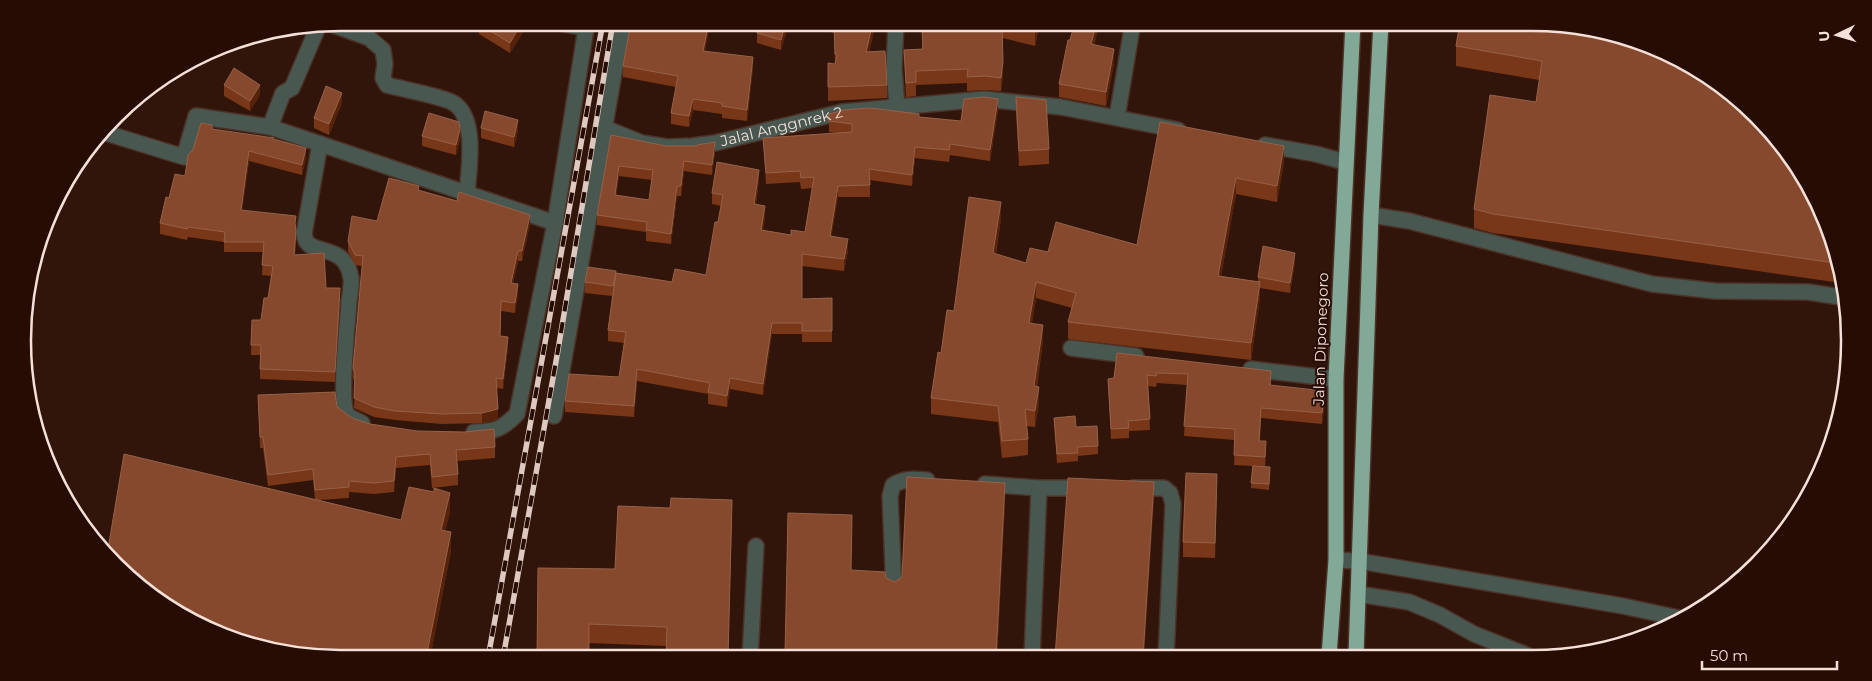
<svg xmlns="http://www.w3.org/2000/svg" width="1872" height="681" font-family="Montserrat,sans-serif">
<rect width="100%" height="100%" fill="#31150a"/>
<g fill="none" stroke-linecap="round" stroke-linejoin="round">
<!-- minor casing -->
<g stroke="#4c3127" stroke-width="18">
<g id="minor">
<polyline points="553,22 586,28"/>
<polyline points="896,22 894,68 897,107"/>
<path d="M331 24 369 38 383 50 385 64 383 78 387 85C401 89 446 97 455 104 477 120 469 169 467 193"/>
<polyline points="1117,117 1133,22"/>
<polyline points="270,127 283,93 292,88 318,27"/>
<path id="s1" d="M605 128 642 143 667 147 692 146 715 143 842 112 984 99 1061 107 1178 130"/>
<polyline points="106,133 184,157 196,116 270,127 555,223"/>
<path d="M320 144 304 234C304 234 306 241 306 241 314 255 346 244 351 278 352 285 350 294 349 301 348 322 338 403 348 416L362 423"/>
<polyline points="1265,145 1316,154 1345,162"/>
<polyline points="1371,215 1409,221 1652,284 1715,291 1808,292 1847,298"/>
<polyline points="1071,348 1136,356"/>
<polyline points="1251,369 1336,379"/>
<polyline points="554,416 623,22"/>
<path d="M474 432C496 431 501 430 517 414L555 223 587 22"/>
<polyline points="985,484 1039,488 1087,488"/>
<polyline points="1133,488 1164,488 1170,493 1173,504 1166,657"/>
<polyline points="1336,560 1359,561 1623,606 1683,619"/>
<path d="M894 592 890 496 893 485C905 478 914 479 927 480"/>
<polyline points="1358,594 1409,602 1440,615 1474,634 1529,656"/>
<polyline points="1032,657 1039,488"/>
<polyline points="750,658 756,546"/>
</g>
</g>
<!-- highway casing -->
<g stroke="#4c3127" stroke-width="18">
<g id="highway">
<polyline points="1329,656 1336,560 1336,379 1353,22"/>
<polyline points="1356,656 1371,215 1381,22"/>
</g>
</g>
<!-- minor -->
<use href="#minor" stroke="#485851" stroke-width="15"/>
<!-- highway -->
<use href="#highway" stroke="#82a898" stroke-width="15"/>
<!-- rail casing -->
<g stroke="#dec9c1" stroke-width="5.5">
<g id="rail">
<polyline points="488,658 603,22"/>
<polyline points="503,658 558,350 613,22"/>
</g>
</g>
<!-- rail -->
<use href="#rail" stroke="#260c03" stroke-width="4" stroke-dasharray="11" stroke-linecap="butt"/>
</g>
<!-- wall -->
<g fill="#783718" fill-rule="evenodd">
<polygon points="523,22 523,32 510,53 479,34 479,24"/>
<polygon points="710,22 705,51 753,68 747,121 722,118 722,114 693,110 689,127 671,124 671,113 676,87 623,77 623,66"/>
<polygon points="789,22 781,50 757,43 757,33"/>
<polygon points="823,22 876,22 869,52 887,85 887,98 828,101 828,63 835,64 834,33 823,30"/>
<polygon points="941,22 1040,22 1035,46 1003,38 1003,76 1001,91 985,90 967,91 967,83 916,85 916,96 906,97 904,50 922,49 922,29 957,27"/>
<polygon points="1075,22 1100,22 1094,45 1114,63 1106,106 1059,97 1059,84"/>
<polygon points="1460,22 1807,181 1841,283 1493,233 1474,228 1474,209 1536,102 1539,80 1456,66 1456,46"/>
<polygon points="224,85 260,95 250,111 224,96"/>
<polygon points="1016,97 1049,149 1049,164 1019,166 1016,112"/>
<polygon points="342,103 329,135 314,128 314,118"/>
<polygon points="998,110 990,161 950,155 949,162 915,158 912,186 870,180 870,197 838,197 831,237 848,251 844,271 802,266 802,299 832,298 832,342 802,342 802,334 772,334 763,395 730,389 727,407 708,404 708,394 637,381 634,417 565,412 565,401 619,377 624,343 608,341 608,330 612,296 585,293 585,282 616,273 672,282 706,275 718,222 721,206 712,204 712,193 759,181 756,204 765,217 763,230 791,235 805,232 813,188 801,189 800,182 766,184 763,138 838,133 829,132 829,114 919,117 961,121"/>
<polygon points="1160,122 1284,162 1277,202 1236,194 1221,276 1258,282 1258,277 1295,263 1290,293 1260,288 1260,298 1251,360 1068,339 1068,322 1072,308 1036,298 1032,323 1043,341 1037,387 1039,403 1035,427 1026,426 1028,439 1028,455 1002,458 998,422 931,414 931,398 954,311 1001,218 996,254 1026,263 1048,252 1137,245"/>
<polygon points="481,128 518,131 514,147 481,138"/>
<polygon points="212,129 274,140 306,158 302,175 249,161 242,210 296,228 296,241 295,255 326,288 340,298 335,382 260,379 260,355 251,355 252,320 261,320 268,298 271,276 262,275 263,252 224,252 224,242 188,237 187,240 160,234 160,223 169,198 185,176"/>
<path d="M611 135 666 146 715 152 712 175 684 171 681 196H677L671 244 646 241V232L597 225V215ZM619 176 652 180 649 200 616 196Z"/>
<polygon points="422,136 460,139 456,155 422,146"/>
<polygon points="419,191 530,224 522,261 518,261 513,283 518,294 515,313 501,311 500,336 508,347 503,389 496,388 498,419 482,423 442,424 395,420 374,417 354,408 355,382 353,378 353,368 362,266 355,265 348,251 348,241"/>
<polygon points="1117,353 1271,381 1271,386 1325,401 1322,424 1261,418 1260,441 1266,451 1265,467 1270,472 1269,490 1251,488 1252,466 1234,465 1235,440 1184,436 1187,385 1157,383 1156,387 1148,386 1150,430 1129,431 1129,438 1111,439 1108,379 1114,378"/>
<polygon points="258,395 337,407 352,418 370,424 495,447 495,458 457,461 458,474 458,485 432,488 430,465 396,468 394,492 374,494 349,492 349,498 319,500 401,520 450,512 445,531 451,551 430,658 340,658 315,499 313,480 268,486 263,448 260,448"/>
<polygon points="1054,418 1076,427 1098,446 1098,454 1078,456 1078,461 1057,463"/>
<polygon points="1217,489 1215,558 1183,557 1183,542"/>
<polygon points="1005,502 997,657 785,658 788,513 852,570 886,578 895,582"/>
<polygon points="732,519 728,658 666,658 666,646 589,643 537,658 615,569"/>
</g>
<!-- shaded-wall -->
<g fill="#56220a">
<polygon points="522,22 523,32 510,53 510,43"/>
<polygon points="709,22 710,22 710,26 703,62 703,51"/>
<polygon points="786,22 789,22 789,25 781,50 781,40"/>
<polygon points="873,22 876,22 866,66 866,52"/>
<polygon points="1037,22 1040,22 1035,46 1035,32"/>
<polygon points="1097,22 1100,22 1091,58 1091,44"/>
<polygon points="1114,49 1114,63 1106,106 1106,92"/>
<polygon points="753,57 753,68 747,121 747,110"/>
<polygon points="1003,62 1003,76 1001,91 1001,78"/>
<polygon points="260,85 260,95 250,111 250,101"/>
<polygon points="342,93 342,103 329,135 329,124"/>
<polygon points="693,99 693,110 689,127 689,116"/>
<polygon points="998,99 998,110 990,161 990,150"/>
<polygon points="518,120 518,131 514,147 514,137"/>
<polygon points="460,129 460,139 456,155 456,145"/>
<polygon points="715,142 715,152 712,175 712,165"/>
<polygon points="1284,146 1284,162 1277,202 1277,186"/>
<polygon points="915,147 915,158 912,186 912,175"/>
<polygon points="306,148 306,158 302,175 302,165"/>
<polygon points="249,151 249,161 241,220 241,210"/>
<polygon points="684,161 684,171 681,196 681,186"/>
<polygon points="619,166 619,176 615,206 615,195"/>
<polygon points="759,170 759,181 754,215 754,204"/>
<polygon points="1236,178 1236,194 1218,292 1218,276"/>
<polygon points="677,186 677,196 671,244 671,234"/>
<polygon points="838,186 838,197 830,247 830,236"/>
<polygon points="1001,202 1001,218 993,269 993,253"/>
<polygon points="765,206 765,217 761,241 761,230"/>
<polygon points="530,215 530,224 522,261 522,251"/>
<polygon points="296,231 296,241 294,265 294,255"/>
<polygon points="848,239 848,251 844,271 844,259"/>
<polygon points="518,251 518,261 511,293 511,283"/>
<polygon points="1295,253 1295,263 1290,293 1290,283"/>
<polygon points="1036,282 1036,298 1029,339 1029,323"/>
<polygon points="1260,282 1260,298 1251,360 1251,343"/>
<polygon points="518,284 518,294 515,313 515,303"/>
<polygon points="340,288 340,298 335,382 335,372"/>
<polygon points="772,323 772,334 763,395 763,384"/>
<polygon points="1043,325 1043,341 1034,402 1034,386"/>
<polygon points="508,337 508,347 503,389 503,379"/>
<polygon points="637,369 637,381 634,417 634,406"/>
<polygon points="730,378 730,389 727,407 727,396"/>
<polygon points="1039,387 1039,403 1035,427 1035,411"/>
<polygon points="1325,391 1325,401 1322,424 1322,413"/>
<polygon points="498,409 498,419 482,423 482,413"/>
<polygon points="396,457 396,468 394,492 394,481"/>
<polygon points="1217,474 1217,489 1215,558 1215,543"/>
<polygon points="1154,482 1154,502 1144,657 1143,657"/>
<polygon points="1005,483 1005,502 997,657 996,657"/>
<polygon points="450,493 450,512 441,549 441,530"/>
<polygon points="451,532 451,551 430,658 426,658"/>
</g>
<!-- building -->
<g fill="#86492d" stroke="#976148" fill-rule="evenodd">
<polygon points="479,22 522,22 510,43 479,24"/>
<polygon points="631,22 709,22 703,51 753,57 747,110 722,106 722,103 693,99 689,116 671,113 678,76 623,66"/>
<polygon points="760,22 786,22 781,40 757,33"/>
<polygon points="834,22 873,22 866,52 885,51 887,85 828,87 828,63 835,64 837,55 835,54"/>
<polygon points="986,22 1037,22 1035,32 1002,24 1003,62 1001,78 985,76 967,77 968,69 916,71 916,82 906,83 904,50 923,49 922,29 998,26"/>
<polygon points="1075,22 1097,22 1091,44 1114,49 1106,92 1059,84 1068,40 1070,40"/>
<polygon points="1460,22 1532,22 1614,33 1725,88 1807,181 1835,263 1493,214 1474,209 1490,95 1536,102 1542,61 1456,46"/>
<polygon points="234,68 260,85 250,101 224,85"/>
<polygon points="326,86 342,93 329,124 314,118"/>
<polygon points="984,97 998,99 990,150 950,144 949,150 915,147 912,175 869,169 870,185 838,186 830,236 848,239 844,259 802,254 802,299 832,298 832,331 802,331 802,323 772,323 763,384 730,378 727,396 708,392 710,383 637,369 634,406 565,401 569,374 619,377 626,332 608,330 616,273 672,282 675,269 706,275 715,222 718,222 723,195 712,193 717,162 759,170 754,204 765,206 761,230 791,235 791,230 805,232 814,177 801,178 800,171 766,173 763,138 852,132 852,124 829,121 829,114 844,110 870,108 919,114 919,117 961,121 964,99"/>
<polygon points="1016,97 1046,100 1049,149 1019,151"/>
<polygon points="485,111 518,120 514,137 481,128"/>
<polygon points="429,113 459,122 460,129 456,145 422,136"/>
<polygon points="1160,122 1284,146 1277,186 1236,178 1218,276 1260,282 1251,343 1068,322 1076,293 1036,282 1029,323 1043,325 1034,386 1039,387 1035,411 1025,409 1028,439 1002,441 998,406 931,398 938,352 941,353 947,310 954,311 969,197 1001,202 993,253 1026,263 1030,248 1048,252 1056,222 1137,245"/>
<polygon points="201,123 212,125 212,129 274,138 273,139 306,148 302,165 249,151 241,210 296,216 295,223 296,231 294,255 324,253 326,288 340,288 335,372 260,369 261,345 251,345 252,320 261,320 264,298 268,298 273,266 262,265 264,242 224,242 225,232 188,227 187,229 160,223 166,197 169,198 175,174 185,176 188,155 193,150"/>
<path d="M611 135 666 146H697V145L715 142 712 165 684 161 681 186H677L671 234 646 230 647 222 597 215ZM619 166 653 170 649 200 615 195Z"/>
<polygon points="389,178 419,186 418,190 457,201 459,192 530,215 522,251 518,251 511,283 518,284 515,303 501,301 500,336 508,337 503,379 496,378 498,409 482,413 442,414 395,411 374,407 354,398 355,373 353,368 363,256 355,255 348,241 352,216 377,221"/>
<polygon points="1263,246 1295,253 1290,283 1258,277"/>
<polygon points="588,267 616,271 613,286 585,282"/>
<polygon points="1117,353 1271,371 1270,385 1325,391 1322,413 1261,408 1259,441 1266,441 1265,457 1234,455 1235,429 1184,426 1188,374 1157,373 1156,376 1147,375 1150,419 1128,421 1129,428 1111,429 1108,379 1114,378"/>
<polygon points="335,392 337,407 352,418 370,424 417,431 464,432 494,429 495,447 456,450 458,474 432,477 430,454 396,457 394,481 374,483 349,481 349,487 315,490 313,469 268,475 263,437 260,437 258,395"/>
<polygon points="1075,416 1076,427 1097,426 1098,446 1077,447 1078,453 1057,454 1054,418"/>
<polygon points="124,454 401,520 409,487 434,492 434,488 450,493 441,530 451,532 426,658 340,658 258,648 164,605 108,549"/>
<polygon points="1253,466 1270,467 1269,484 1251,483"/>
<polygon points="1186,473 1217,474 1215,543 1183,542"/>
<polygon points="907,477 1005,483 996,657 858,657 858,656 785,655 788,513 852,515 851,570 885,572 886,578 895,582 902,577"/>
<polygon points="1068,478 1154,482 1143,657 1055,657"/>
<polygon points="671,498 732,500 728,658 666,658 667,627 589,624 589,658 537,658 538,568 615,569 618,506 670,508"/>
</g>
<g text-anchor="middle" stroke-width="4" stroke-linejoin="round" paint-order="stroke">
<!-- street labels -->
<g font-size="15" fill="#f4e0d9" stroke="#260c03">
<text dy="5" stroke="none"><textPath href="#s1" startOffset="182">Jalal Anggnrek 2</textPath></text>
<text transform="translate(1321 339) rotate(-88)" y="5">Jalan Diponegoro</text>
</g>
</g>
<!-- crop -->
<path d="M0 0H1872V681H0ZM340 31H1532A309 309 0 0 1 1841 340V341A309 309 0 0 1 1532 650H340A309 309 0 0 1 31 341V340A309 309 0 0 1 340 31Z" fill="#260c03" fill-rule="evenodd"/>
<path fill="none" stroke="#f4e0d9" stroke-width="2.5" d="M340 31H1532A309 309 0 0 1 1841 340V341A309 309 0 0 1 1532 650H340A309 309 0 0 1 31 341V340A309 309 0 0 1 340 31Z"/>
<!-- north arrow -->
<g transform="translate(1837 35) rotate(265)" stroke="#260c03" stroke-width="4" paint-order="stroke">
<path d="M0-4L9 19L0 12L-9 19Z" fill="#f4e0d9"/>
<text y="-8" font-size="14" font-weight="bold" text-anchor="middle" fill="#f4e0d9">U</text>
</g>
<!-- scale -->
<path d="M1702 661v8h135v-8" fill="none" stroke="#f4e0d9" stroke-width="2.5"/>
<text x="1710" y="661" font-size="15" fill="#f4e0d9" stroke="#260c03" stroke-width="4" paint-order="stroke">50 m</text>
</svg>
